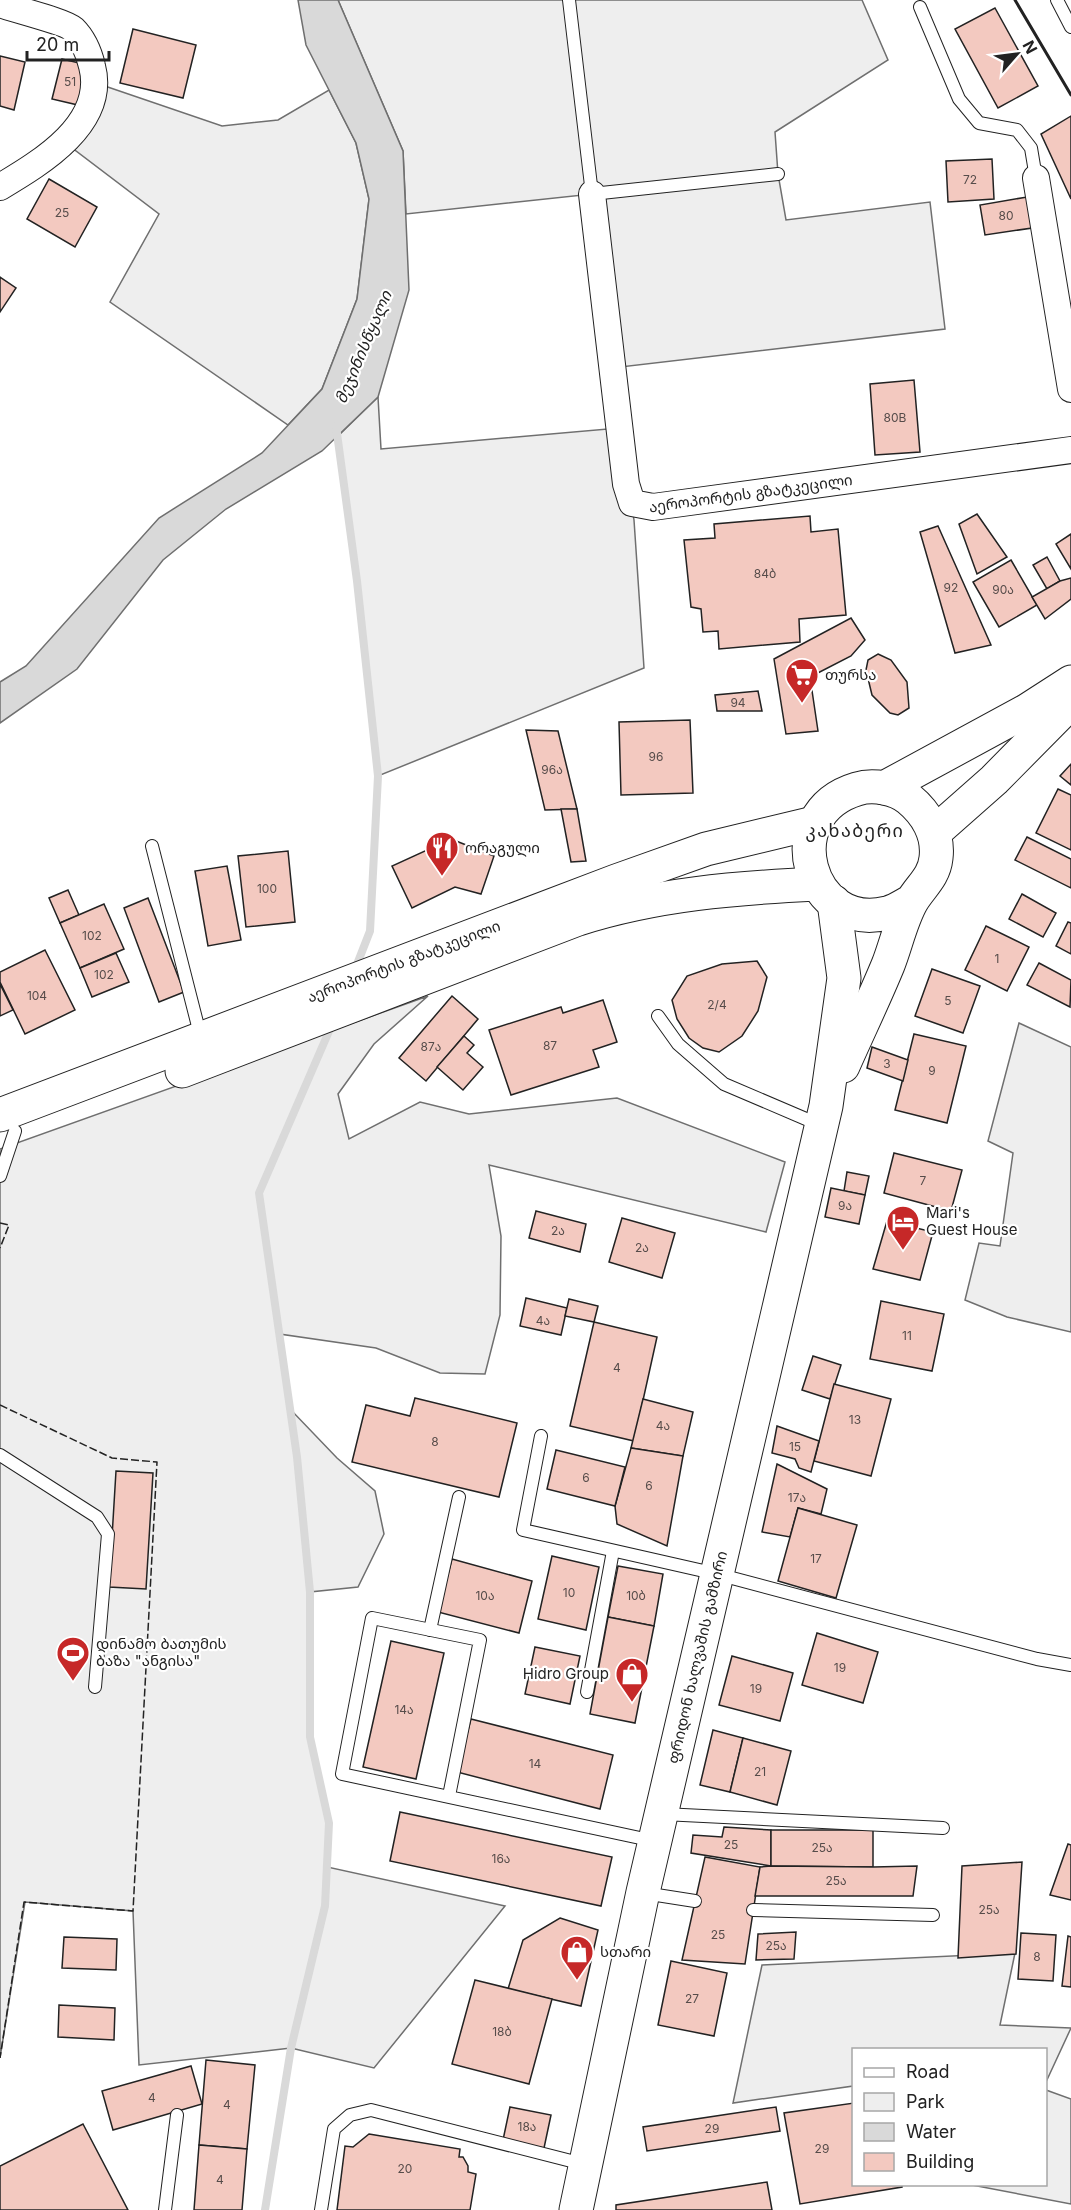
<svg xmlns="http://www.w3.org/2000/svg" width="1071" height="2210" font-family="Inter,'Noto Sans Georgian',sans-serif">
<rect width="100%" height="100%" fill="#fff"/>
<!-- green -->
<g fill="#eee" stroke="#6f6f6f" stroke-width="1.5">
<polygon points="338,0 862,0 888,60 775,132 778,174 786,220 930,202 945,329 612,368 592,194 406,214 403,151"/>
<polygon points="96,83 222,126 278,120 329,90 356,143 369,199 357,299 322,389 288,425 110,302 159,214 63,141"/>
<polygon points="378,397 381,449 619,428 634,520 644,668 378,776 357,581 338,436"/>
<polygon points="428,996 374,1044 338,1094 349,1139 420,1102 469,1114 617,1098 785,1162 766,1232 489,1165 501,1236 500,1315 485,1374 440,1373 376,1348 279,1334 290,1409 337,1458 375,1491 384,1534 358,1587 310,1592 310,1737 329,1823 327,1867 505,1906 374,2068 291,2048 139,2065 133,1911 25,1902 0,2058 0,1149"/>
<polygon points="1019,1023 1071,1047 1071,1332 1007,1317 965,1300 979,1243 1000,1246 1013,1153 988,1141"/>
<polygon points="1015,1953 1000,2025 1071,2028 1046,2082 1046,2050 854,2050 853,2086 733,2103 762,1965"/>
<polygon points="1046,2090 1071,2099 1071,2204 972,2185 1046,2184"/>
</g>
<!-- water -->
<polygon fill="#d9d9d9" stroke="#6f6f6f" stroke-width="1.5" points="298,0 338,0 403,151 409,290 378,397 322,451 226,509 163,560 77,669 0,723 0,682 26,666 159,518 262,453 322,389 357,299 369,199 356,143 306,45"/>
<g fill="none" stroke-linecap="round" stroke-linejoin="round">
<!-- stream -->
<g stroke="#d9d9d9" stroke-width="8">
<polyline points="336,426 357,581 378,776 370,931 354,972"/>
<polyline points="265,2210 291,2048 325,1906 329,1823 310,1737 310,1592 297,1457 259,1193 333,1022"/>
</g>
</g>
<!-- building -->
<g fill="#f3c9c0" stroke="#222" stroke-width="1.5">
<polygon points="995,8 1038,86 998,108 955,29"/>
<polygon points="133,29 196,45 183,98 120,83"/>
<polygon points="0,56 25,62 14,110 0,106"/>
<polygon points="62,59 88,65 78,105 52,99"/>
<polygon points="1071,116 1071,199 1041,134"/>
<polygon points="992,159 994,199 948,202 946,161"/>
<polygon points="49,179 97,207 75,247 27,219"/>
<polygon points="1027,197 1032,228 985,235 980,205"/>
<polygon points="0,277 16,288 0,312"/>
<polygon points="914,380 920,452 875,455 870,384"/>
<polygon points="977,514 1007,557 977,574 959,524"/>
<polygon points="810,516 811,532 838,529 846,615 799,619 800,642 719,649 718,631 703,632 701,609 691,607 684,540 715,538 714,524"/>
<polygon points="938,526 991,645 955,653 920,532"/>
<polygon points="1071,534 1071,569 1056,544"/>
<polygon points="1047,557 1060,581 1047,589 1033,565"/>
<polygon points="1011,560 1037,605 999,627 973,582"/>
<polygon points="1071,578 1071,599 1045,619 1032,597 1060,581"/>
<polygon points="851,618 865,640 851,656 810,677 818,731 786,734 774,659"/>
<polygon points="878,654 891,660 907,682 909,708 898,715 890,713 872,695 866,670 868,660"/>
<polygon points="758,691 762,711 717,711 715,695"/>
<polygon points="690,720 693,793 621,795 619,722"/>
<polygon points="526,730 558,731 577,809 545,810"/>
<polygon points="1071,764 1071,785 1060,776"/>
<polygon points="1058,789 1071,795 1071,850 1036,833"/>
<polygon points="561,809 577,809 586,861 571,862"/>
<polygon points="1027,837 1071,859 1071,888 1015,860"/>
<polygon points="451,839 494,856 481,894 455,887 412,908 392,866"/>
<polygon points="288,851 295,922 246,927 238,856"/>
<polygon points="227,866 241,940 208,946 195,871"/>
<polygon points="68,890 79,915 60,923 49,898"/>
<polygon points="1022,894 1056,913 1043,937 1009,919"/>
<polygon points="148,898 184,992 159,1002 124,908"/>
<polygon points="104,904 124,949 80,968 60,923"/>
<polygon points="1068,922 1071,923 1071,954 1056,946"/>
<polygon points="986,926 1029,947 1007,991 965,970"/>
<polygon points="45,950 75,1010 25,1034 0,982 0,972"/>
<polygon points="116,953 129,982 92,997 80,968"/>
<polygon points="757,961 767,977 758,1011 742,1036 719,1052 703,1048 689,1038 677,1019 672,1000 687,976 722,964"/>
<polygon points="1039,963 1071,980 1070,1007 1027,985"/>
<polygon points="932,969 980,986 963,1033 915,1016"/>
<polygon points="0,984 13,1010 0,1016"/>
<polygon points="452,996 478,1019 426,1081 399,1058"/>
<polygon points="603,1000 617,1042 593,1050 599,1067 511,1095 489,1030 561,1007 563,1013"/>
<polygon points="914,1034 966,1046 947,1123 895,1110"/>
<polygon points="464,1036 474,1045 467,1053 483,1067 463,1090 437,1067"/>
<polygon points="872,1047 908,1060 903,1081 867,1068"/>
<polygon points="894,1153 962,1170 951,1211 884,1193"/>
<polygon points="847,1172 869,1176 865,1195 844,1191"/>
<polygon points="831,1188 865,1195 859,1224 825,1217"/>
<polygon points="536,1211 586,1224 580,1252 529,1238"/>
<polygon points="622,1218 675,1233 662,1278 609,1262"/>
<polygon points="887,1221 933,1232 920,1280 873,1269"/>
<polygon points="526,1298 567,1308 561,1335 520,1326"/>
<polygon points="569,1299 598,1306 594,1322 565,1316"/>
<polygon points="881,1301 944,1314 932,1371 870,1359"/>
<polygon points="594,1322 657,1337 634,1441 570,1426"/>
<polygon points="813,1356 841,1365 830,1399 802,1390"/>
<polygon points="834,1384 891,1399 871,1476 814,1461"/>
<polygon points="415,1398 517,1423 499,1497 352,1462 366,1405 410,1416"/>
<polygon points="643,1399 693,1412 683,1456 631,1448"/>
<polygon points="777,1426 819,1441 811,1472 799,1468 795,1459 772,1453"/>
<polygon points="631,1448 683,1456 667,1546 617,1524 615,1506"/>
<polygon points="556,1450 625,1467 615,1506 547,1489"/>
<polygon points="777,1464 827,1489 821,1514 798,1508 790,1537 762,1532"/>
<polygon points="116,1471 153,1473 146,1589 109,1587"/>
<polygon points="798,1508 857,1525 836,1598 778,1581"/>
<polygon points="552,1556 599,1567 586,1630 538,1619"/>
<polygon points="452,1559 532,1581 519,1633 438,1612"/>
<polygon points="618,1566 663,1574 654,1626 608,1617"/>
<polygon points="608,1617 654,1626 635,1723 590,1714"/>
<polygon points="817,1633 878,1652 863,1703 802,1685"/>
<polygon points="391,1641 444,1653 416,1779 363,1767"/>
<polygon points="535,1647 580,1656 570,1704 525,1694"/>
<polygon points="732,1656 793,1673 780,1721 719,1705"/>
<polygon points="471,1719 613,1755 600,1809 457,1772"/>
<polygon points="713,1730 743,1738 730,1792 700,1785"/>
<polygon points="743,1738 791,1751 777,1805 730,1792"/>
<polygon points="400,1812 612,1857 601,1906 390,1861"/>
<polygon points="724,1827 771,1830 771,1866 691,1853 693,1835 722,1837"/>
<polygon points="771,1830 873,1830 873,1867 771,1866"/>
<polygon points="1068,1844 1071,1845 1071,1900 1050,1895"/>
<polygon points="705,1857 760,1867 745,1964 682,1960"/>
<polygon points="1022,1862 1016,1954 958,1958 962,1866"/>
<polygon points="771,1866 873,1867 917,1866 913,1896 755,1896 760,1867"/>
<polygon points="560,1918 598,1930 581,2006 508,1989 523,1940"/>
<polygon points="796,1932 794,1959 756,1960 758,1934"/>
<polygon points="1021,1933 1056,1935 1053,1981 1018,1979"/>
<polygon points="1068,1936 1071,1937 1071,1987 1062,1986"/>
<polygon points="64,1937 117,1939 116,1970 62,1968"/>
<polygon points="671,1961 727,1973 714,2036 658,2025"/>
<polygon points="475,1980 552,1999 529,2084 452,2064"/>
<polygon points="59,2005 115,2008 114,2040 58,2037"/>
<polygon points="206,2060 255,2065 247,2149 199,2145"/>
<polygon points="191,2066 202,2104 113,2130 102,2091"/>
<polygon points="854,2103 854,2184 902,2184 902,2187 800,2204 784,2113"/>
<polygon points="510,2107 551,2115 544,2148 503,2140"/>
<polygon points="776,2107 780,2131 647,2151 643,2127"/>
<polygon points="83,2124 128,2210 0,2210 0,2166"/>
<polygon points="369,2134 460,2149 459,2157 463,2157 468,2166 468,2172 476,2174 470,2210 337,2210 345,2146 353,2147"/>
<polygon points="199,2145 247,2149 242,2210 194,2210"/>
<polygon points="767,2182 772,2210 616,2210 616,2205"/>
</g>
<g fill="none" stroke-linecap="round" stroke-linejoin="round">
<!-- lane casing -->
<g stroke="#222" stroke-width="14">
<g id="lane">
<polyline points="569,0 592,194 778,174"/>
<polyline points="1057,0 1071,27"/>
<polyline points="920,7 959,99 979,123 1017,130 1031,148 1036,178"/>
<polyline points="152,846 201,1038"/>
<polyline points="658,1016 678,1044 724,1084 820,1125"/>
<polyline points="0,1176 15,1131"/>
<polyline points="541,1436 523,1530 717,1574 1037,1659 1071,1665"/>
<polyline points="0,1455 97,1517 108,1534 95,1687"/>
<polyline points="430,1630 459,1497"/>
<polyline points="587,1692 613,1551"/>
<polyline points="449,1796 480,1640 372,1618 342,1774 654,1841"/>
<polyline points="663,1814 943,1828"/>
<polyline points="644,1893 695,1901"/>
<polyline points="753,1910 933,1915"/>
<polyline points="165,2210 177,2115"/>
<polyline points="321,2210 334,2129 350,2115 371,2110 583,2164"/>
</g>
</g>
<!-- street casing -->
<g stroke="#222" stroke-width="28">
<g id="street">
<path d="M0 4C13 9 66 22 73 29 83 39 89 53 92 66 107 123 42 162 0 187"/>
<polyline points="1036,178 1071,389"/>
<path id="s1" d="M592 194 626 484 632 503 653 507 1071 450"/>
</g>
</g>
<!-- primary casing -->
<g stroke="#222" stroke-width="35">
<g id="primary">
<polyline points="884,788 1026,711 1071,682"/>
<polyline points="934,833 994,780 1071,702"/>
</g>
</g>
<!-- highway casing -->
<g stroke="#222" stroke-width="35">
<g id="highway">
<path d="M843 1066C858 1032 874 999 888 965 896 945 901 920 912 901 921 886 934 877 936 858 939 834 926 813 909 799 896 788 873 784 857 789 774 814 809 933 887 913 896 911 904 905 912 901"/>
<path d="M182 1071 578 919C656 894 736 888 817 884"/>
<path id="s2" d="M0 1115 616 881 706 849 814 823"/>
<path id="s3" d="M576 2210 643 1892 826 1106 844 978 834 902"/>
</g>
</g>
<!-- lane -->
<use href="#lane" stroke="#fff" stroke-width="12"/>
<!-- street -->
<use href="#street" stroke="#fff" stroke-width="26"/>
<!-- primary -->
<use href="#primary" stroke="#fff" stroke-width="33"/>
<!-- highway -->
<use href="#highway" stroke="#fff" stroke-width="33"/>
<!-- fence -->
<g stroke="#222" stroke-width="1.5" stroke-dasharray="8 3" stroke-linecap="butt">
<polyline points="0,1223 9,1225 0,1248"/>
<polyline points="0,1405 112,1458 157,1462 133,1911 24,1902 0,2058"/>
</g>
<!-- wall -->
<polyline stroke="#222" stroke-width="3" points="1015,0 1071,95"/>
</g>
<!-- icons -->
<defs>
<g id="supermarket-pin" transform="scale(1.725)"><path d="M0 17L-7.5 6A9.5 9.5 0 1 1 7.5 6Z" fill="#c62828" stroke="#fff"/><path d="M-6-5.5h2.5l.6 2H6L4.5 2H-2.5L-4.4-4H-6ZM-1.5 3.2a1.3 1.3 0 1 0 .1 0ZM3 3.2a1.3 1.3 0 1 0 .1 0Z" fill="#fff"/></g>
<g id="restaurant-pin" transform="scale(1.725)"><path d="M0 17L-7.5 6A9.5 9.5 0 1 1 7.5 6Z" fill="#c62828" stroke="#fff"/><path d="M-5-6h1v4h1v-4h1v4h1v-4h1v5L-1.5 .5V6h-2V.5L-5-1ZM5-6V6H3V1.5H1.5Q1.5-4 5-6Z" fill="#fff"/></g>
<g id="hotel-pin" transform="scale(1.725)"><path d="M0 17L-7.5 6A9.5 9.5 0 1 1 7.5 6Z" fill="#c62828" stroke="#fff"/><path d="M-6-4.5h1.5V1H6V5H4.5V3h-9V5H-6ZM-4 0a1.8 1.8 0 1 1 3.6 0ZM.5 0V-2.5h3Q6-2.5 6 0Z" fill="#fff"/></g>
<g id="stadium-pin" transform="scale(1.725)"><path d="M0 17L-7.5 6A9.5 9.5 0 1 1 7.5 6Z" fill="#c62828" stroke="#fff"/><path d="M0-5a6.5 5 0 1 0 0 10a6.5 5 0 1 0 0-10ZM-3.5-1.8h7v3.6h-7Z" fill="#fff"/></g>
<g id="shop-pin" transform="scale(1.725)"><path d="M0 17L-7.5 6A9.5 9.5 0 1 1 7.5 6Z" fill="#c62828" stroke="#fff"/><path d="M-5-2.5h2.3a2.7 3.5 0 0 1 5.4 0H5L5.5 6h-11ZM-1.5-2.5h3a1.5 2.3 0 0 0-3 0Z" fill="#fff"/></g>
</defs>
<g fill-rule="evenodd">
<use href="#supermarket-pin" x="802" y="675"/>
<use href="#restaurant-pin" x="442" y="848"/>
<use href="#hotel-pin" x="903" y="1222"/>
<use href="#stadium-pin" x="73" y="1653"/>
<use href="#shop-pin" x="632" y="1674"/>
<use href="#shop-pin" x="577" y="1952"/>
</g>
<g text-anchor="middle" stroke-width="4.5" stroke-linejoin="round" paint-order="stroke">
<!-- number labels -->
<g font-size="12" fill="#564c4a">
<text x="70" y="86">51</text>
<text x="970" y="184">72</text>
<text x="62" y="217">25</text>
<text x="1006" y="220">80</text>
<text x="895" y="422">80B</text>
<text x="765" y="578">84ბ</text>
<text x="951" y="592">92</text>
<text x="1003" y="594">90ა</text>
<text x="738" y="707">94</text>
<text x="656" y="761">96</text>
<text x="552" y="774">96ა</text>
<text x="267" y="893">100</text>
<text x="92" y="940">102</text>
<text x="997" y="963">1</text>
<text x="104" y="979">102</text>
<text x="37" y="1000">104</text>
<text x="948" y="1005">5</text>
<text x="717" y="1009">2/4</text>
<text x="550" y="1050">87</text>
<text x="431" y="1051">87ა</text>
<text x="887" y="1068">3</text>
<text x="932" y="1075">9</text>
<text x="923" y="1185">7</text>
<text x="845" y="1210">9ა</text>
<text x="558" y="1235">2ა</text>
<text x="642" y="1252">2ა</text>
<text x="543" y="1325">4ა</text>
<text x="907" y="1340">11</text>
<text x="617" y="1372">4</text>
<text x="855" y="1424">13</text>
<text x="663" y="1430">4ა</text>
<text x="435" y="1446">8</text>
<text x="795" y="1451">15</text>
<text x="586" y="1482">6</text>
<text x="649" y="1490">6</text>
<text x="797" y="1502">17ა</text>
<text x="816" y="1563">17</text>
<text x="569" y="1597">10</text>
<text x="485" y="1600">10ა</text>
<text x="636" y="1600">10ბ</text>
<text x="840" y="1672">19</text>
<text x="756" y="1693">19</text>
<text x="404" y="1714">14ა</text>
<text x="535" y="1768">14</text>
<text x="760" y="1776">21</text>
<text x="731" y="1849">25</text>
<text x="822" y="1852">25ა</text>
<text x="501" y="1863">16ა</text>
<text x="836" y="1885">25ა</text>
<text x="989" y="1914">25ა</text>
<text x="718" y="1939">25</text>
<text x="776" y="1950">25ა</text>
<text x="1037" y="1961">8</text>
<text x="692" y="2003">27</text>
<text x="502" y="2036">18ბ</text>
<text x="152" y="2102">4</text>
<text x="227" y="2109">4</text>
<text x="527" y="2131">18ა</text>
<text x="712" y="2133">29</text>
<text x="822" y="2153">29</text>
<text x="405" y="2173">20</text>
<text x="220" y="2184">4</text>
</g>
<!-- street labels -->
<g font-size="15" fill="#222" stroke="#fff">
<text dy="5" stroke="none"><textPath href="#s1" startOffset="432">აეროპორტის გზატკეცილი</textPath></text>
<text dy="5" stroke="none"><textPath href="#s2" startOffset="432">აეროპორტის გზატკეცილი</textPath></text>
<text dy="5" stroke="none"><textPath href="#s3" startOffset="566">ფრიდონ ხალვაშის გამზირი</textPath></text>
</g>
<!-- poi labels -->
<g font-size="15" fill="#222" stroke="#fff" text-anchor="start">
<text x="825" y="680">თურსა</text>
<text x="465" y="853">ორაგული</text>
<text x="926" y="1218">Mari's<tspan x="926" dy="17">Guest House</tspan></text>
<text x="96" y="1649">დინამო ბათუმის<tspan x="96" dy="17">ბაზა "ანგისა"</tspan></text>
<text x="609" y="1679" text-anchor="end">Hidro Group</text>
<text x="600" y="1957">სთარი</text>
</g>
<!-- water labels -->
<g font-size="16" font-style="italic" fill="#222" stroke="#fff">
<text transform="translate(363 347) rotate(-67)" y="6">მეჯინისწყალი</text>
</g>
<!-- quarter labels -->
<g font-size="18" letter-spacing="1.5" fill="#222" stroke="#fff">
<text x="855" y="837">კახაბერი</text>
</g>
</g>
<!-- legend -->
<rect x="852" y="2048" width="195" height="138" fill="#ffffff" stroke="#a7a7a7" stroke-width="1.5"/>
<rect x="864" y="2068" width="30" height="9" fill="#ffffff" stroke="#a7a7a7" stroke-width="1.5"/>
<text x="906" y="2078" font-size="18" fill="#222222">Road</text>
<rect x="864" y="2093" width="30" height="18" fill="#eeeeee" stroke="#a7a7a7" stroke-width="1.5"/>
<text x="906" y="2108" font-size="18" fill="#222222">Park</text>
<rect x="864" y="2123" width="30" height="18" fill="#d9d9d9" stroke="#a7a7a7" stroke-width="1.5"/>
<text x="906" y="2138" font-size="18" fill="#222222">Water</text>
<rect x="864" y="2153" width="30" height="18" fill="#f3c9c0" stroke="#a7a7a7" stroke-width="1.5"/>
<text x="906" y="2168" font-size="18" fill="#222222">Building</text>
<!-- north arrow -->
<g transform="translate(1017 54) rotate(62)" stroke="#ffffff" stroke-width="4.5" paint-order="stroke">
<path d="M0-4.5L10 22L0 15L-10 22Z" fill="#222222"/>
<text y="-9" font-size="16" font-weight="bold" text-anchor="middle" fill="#222222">N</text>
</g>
<!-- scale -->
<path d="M27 51v9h82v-9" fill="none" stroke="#222222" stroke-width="3"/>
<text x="36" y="51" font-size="18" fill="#222222" stroke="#ffffff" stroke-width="4.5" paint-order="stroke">20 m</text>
</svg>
